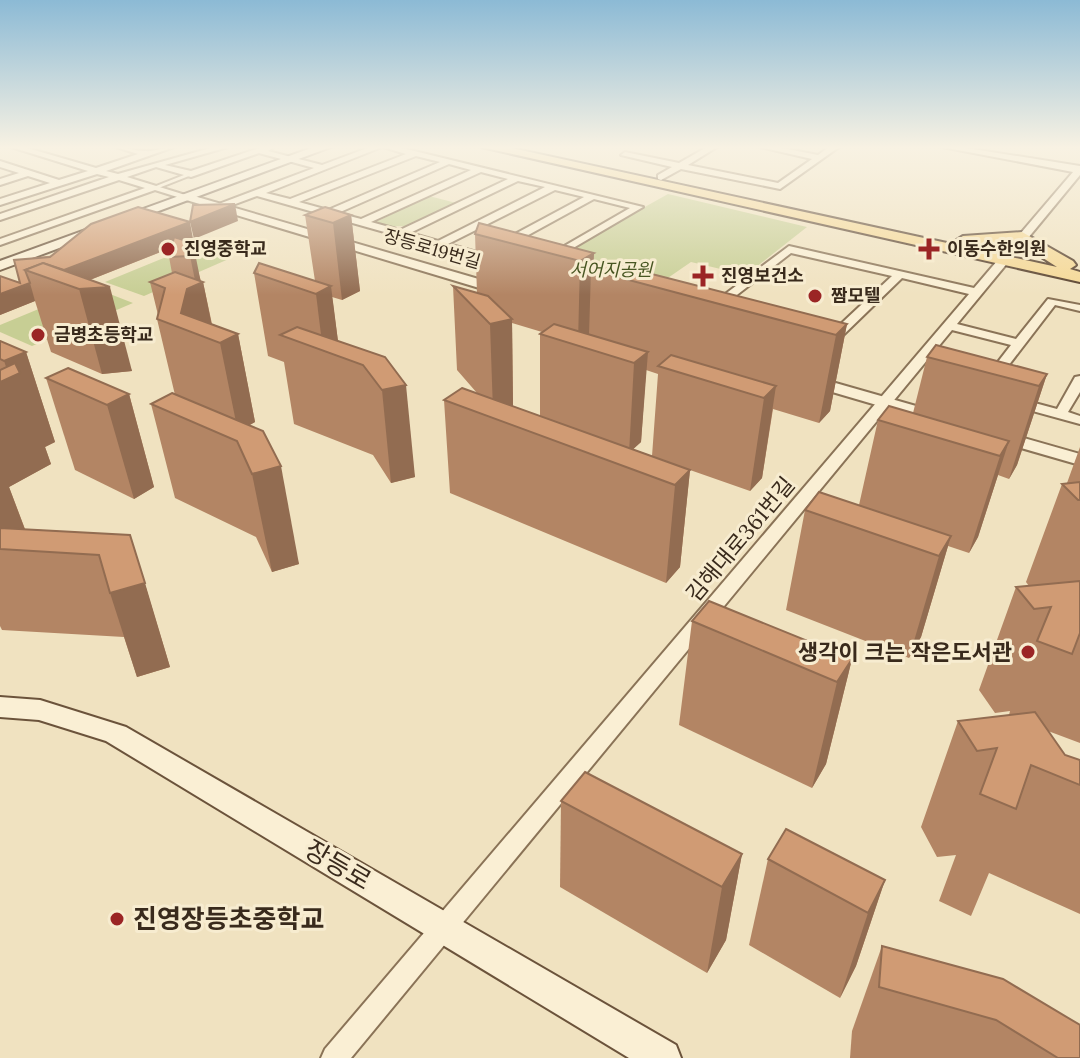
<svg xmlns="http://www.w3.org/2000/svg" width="1080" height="1058" font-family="Lora,'Noto Sans KR',serif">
<rect width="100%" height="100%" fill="#f0e2c0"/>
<!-- green -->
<g fill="#c7ce94">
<polygon points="668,194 807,227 746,275 691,262 614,315 502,287"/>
<path d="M429 196 460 204C427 219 411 233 374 223Z"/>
<polygon points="193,246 231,258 144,296 105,282"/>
<polygon points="92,287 133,303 32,346 0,332 0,325"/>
</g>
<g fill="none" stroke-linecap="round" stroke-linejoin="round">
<!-- pedestrian casing -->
<g stroke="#8a7357" stroke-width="4">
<polygon id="pedestrian" points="189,173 194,174 156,189 151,188"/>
</g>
<!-- minor casing -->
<g stroke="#8a7357" stroke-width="4">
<g id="minor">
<path d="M11 147H24L96 168 138 154 116 147C126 147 135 151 145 151 154 152 164 147 174 147L106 171 118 174 214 147H228L165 165 191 171 262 147H274L268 151 322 165 370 147H382L266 193 290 199 406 154 383 147H398L643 207 551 261 546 258 547 256 630 208 594 199 510 245H502V241L584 197 555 190 448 244 498 258V262L494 263 257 196 222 209H216V205L314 168 259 153 191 177 156 167 127 177 192 197 187 200 155 190 0 245V239L145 188 119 180 0 220V214L109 177 97 174 0 205V199L50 183 28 176 0 185V179L19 173 0 167V161L59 180 88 171ZM416 156 440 162 328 210 299 202ZM449 164 471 170 361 219 338 213ZM481 172 508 179 400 230 371 222ZM518 181 545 187 438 241 410 233Z"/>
<polygon points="707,147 717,147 688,165 778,183 812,159 760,147 777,147 818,155 829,147 839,147 780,189 681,169 661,180 658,179 658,175 672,167 621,155 625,152 679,163"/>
<polygon points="942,147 960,147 1080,166 1080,175 957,324 1016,339 1048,299 1080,305 1080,311 1055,305 995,383 990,384 984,380 1011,345 952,330 351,1058 321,1058 325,1049 969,294 902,278 836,342 828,342 828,336 892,276 791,253 720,308 712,308 712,304 789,246 974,288 1073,172"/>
<polygon points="1080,376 1080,392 1068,412 1080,416 1080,424 1011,405 1009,402 1016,398 1057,409 1075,377"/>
</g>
</g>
<!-- tertiary casing -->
<g stroke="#8a7357" stroke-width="4">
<g id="tertiary">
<polygon points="187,194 506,287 508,290 496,293 183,199 183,195"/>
<polygon points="811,376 944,414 947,418 938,423 805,384 803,381"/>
<polygon points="999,431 1080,454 1080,465 993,440 990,436"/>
</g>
</g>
<!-- secondary casing -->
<g stroke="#6b533b" stroke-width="4">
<g id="secondary">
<polygon points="314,147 331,147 0,270 0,261"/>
<polygon points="0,697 40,700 126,727 676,1045 681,1058 629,1058 106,741 39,720 0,717"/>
</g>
</g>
<!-- primary casing -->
<g stroke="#57402c" stroke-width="4">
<polygon id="primary" points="481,147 507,147 1057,267 1018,242 963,246 955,241 963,236 1022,232 1073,261 1076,265 1070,269 1080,272 1080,282"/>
</g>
<!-- pedestrian -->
<use href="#pedestrian" fill="#faefd4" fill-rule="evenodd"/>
<!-- minor -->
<use href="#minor" fill="#faefd4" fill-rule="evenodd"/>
<!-- tertiary -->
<use href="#tertiary" fill="#faefd4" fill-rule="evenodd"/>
<!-- secondary -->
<use href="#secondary" fill="#faefd4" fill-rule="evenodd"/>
<!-- primary -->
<use href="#primary" fill="#f5d896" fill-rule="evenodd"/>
</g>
<!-- wall -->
<g fill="#b38564" fill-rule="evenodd">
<polygon points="305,215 351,215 360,291 342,300 332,297 338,341 385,357 415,477 391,483 373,455 294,424 284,362 268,356 254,273 315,281"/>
<path d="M475 234 594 253 593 269 847 324 830 411 819 423 773 409 762 478 750 491 690 470 680 567 666 583 450 493 444 400 477 393 457 370 453 286 477 293ZM512 323 542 332 540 334V416L513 406ZM646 370 658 374 652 456 633 449 641 442Z"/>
<polygon points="193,239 188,241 201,281 203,282 212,324 238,334 255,422 249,425 299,564 272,572 256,537 175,498 151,404 175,395 157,319 158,315 150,282 172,273 169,257 171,248 90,280 132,371 102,374 51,352 35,301 0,315 0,276 20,283 14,260"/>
<polygon points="0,341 26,352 55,442 45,447 51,464 9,487 25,529 130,535 170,667 137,677 124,637 2,630 0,626"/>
<polygon points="927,357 1047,374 1017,465 1009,479 998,475 978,537 969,553 948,546 921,637 909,658 786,610 805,510 859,505 878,420 913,413"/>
<polygon points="46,378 129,394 154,487 134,499 75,470"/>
<polygon points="1080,447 1080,743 1048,731 1065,755 1080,760 1080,914 989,873 971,916 939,901 956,855 937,857 921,827 958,721 1009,715 1010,711 995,713 979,690 1016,587 1029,586 1026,582 1062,484 1067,483"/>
<polygon points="692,621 852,659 826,764 812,788 679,725"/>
<polygon points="561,801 742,854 726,940 707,973 560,887"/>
<polygon points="768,859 885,880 856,966 840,998 749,945"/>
<polygon points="882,946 1080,1058 850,1058 852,1031"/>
</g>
<!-- shaded-wall -->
<g fill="#926c51">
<polygon points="235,204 238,221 194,239 190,222"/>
<polygon points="351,215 360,291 342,300 333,223"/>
<polygon points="190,222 193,239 72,287 45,277"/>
<polygon points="193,243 201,283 203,282 215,341 181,313 187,289 196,285 190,256"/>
<polygon points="594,253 593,271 591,270 589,335 578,343 580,261"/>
<polygon points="30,283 35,301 0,315 0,294"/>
<polygon points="331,286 340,357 323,351 316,294"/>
<polygon points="110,287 132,371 102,374 79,289"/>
<polygon points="512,319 513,406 493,411 490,324"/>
<polygon points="847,324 830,411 819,423 836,335"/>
<polygon points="238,334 255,422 238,432 220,343"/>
<polygon points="26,352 55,442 45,447 51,464 9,487 33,551 0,536 0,382 10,378 4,361"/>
<polygon points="648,352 641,442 629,453 634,363"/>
<polygon points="1047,374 1017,465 1009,479 1039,386"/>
<polygon points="406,385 415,477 391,483 382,390"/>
<polygon points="776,386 762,478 750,491 764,398"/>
<polygon points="129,394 154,487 134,499 107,405"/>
<polygon points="1009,441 978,537 969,553 1000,456"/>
<polygon points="281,466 299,564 272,572 252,474"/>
<polygon points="690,470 680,567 666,583 675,485"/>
<polygon points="951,536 921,637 909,658 939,556"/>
<polygon points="145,583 170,667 137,677 110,593"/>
<polygon points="852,659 826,764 812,788 837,682"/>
<polygon points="742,854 726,940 707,973 722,887"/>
<polygon points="885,880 856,966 840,998 868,913"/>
</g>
<!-- building -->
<g fill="#d09b74" stroke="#926c51" stroke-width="2">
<polygon points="235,204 190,222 193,205"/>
<polygon points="138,207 190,222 64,270 43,263 25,270 30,283 0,294 0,276 20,283 14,260 50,257 91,224"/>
<polygon points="325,207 351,215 333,223 305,215"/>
<polygon points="479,223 594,253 580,261 475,234"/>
<polygon points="174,237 193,243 190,256 169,257"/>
<polygon points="605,262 847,324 836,335 591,270"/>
<polygon points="43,263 110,287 79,289 25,270"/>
<polygon points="259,263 331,286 316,294 254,273"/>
<polygon points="175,272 203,282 187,289 181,313 238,334 220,343 157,319 165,288 150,282"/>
<polygon points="453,286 488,296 512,319 490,324"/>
<polygon points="554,324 648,352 634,363 540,334"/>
<polygon points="297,327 385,357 406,385 382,390 363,365 280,335"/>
<polygon points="0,341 26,352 4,361 0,359"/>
<polygon points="936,345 1047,374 1039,386 927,357"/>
<polygon points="671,355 776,386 764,398 658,366"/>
<polygon points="15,363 20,373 0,382 0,370"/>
<polygon points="68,368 129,394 107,405 46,378"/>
<polygon points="462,388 690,470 675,485 444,400"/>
<polygon points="172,393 263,431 281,466 252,474 237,441 151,404"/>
<polygon points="889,406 1009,441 1000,456 878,420"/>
<polygon points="1080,482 1080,500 1078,500 1062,484"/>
<polygon points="819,492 951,536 939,556 805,510"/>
<polygon points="0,528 130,535 145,583 110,593 99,555 0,549"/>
<polygon points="1080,581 1080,633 1072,654 1037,641 1051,607 1034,609 1016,587"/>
<polygon points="709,601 852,659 837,682 692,621"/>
<polygon points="1035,712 1065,755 1080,760 1080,785 1031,765 1016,809 980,794 997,748 977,751 958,721"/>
<polygon points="585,772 742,854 722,887 561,801"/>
<polygon points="786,829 885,880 868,913 768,859"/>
<polygon points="882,946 1003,979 1080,1025 1080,1058 1058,1058 996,1020 879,987"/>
</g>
<!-- sky -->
<linearGradient id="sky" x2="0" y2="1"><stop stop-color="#8cbad5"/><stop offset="0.5" stop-color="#f8f2e3"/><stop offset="1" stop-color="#f8f2e3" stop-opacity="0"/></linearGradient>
<rect width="1080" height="295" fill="url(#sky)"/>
<!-- markers -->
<g fill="#9b2525" stroke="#f7ecd0" stroke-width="3">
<circle cx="168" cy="249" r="8"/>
<path d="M925 237h8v8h8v8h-8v8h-8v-8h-8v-8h8z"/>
<path d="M699 264h8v8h8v8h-8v8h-8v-8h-8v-8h8z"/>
<circle cx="815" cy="296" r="8"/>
<circle cx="38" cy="335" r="8"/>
<circle cx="1028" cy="652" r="8"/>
<circle cx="117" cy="919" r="8"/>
</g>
<g text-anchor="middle" stroke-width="6" stroke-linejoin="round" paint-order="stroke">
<!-- far-poi labels -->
<g font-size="18" font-weight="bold" fill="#392a1c" stroke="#f7ecd0" text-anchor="start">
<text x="184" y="255">진영중학교</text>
<text x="947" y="255">이동수한의원</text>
<text x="721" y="282">진영보건소</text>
<text x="831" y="302">짬모텔</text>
<text x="54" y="341">금병초등학교</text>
</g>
<!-- far-street labels -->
<g font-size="18" fill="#392a1c" stroke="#f7ecd0">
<text transform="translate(432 249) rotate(16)" y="6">장등로19번길</text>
</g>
<!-- far-park labels -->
<g font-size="18" font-style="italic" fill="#485622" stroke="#f7ecd0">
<text x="611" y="276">서어지공원</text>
</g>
<!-- street labels -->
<g font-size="22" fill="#392a1c" stroke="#f7ecd0">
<text transform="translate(740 539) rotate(-50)" y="8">김해대로361번길</text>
</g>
<!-- poi labels -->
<g font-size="22" font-weight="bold" fill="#392a1c" stroke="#f7ecd0" text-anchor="end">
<text x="1012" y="660">생각이 크는 작은도서관</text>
</g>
<!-- near-street labels -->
<g font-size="26" fill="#392a1c" stroke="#f7ecd0">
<text transform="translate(338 865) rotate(30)" y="9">장등로</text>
</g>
<!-- near-poi labels -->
<g font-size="26" font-weight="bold" fill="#392a1c" stroke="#f7ecd0" text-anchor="start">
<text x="133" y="928">진영장등초중학교</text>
</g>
</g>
</svg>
